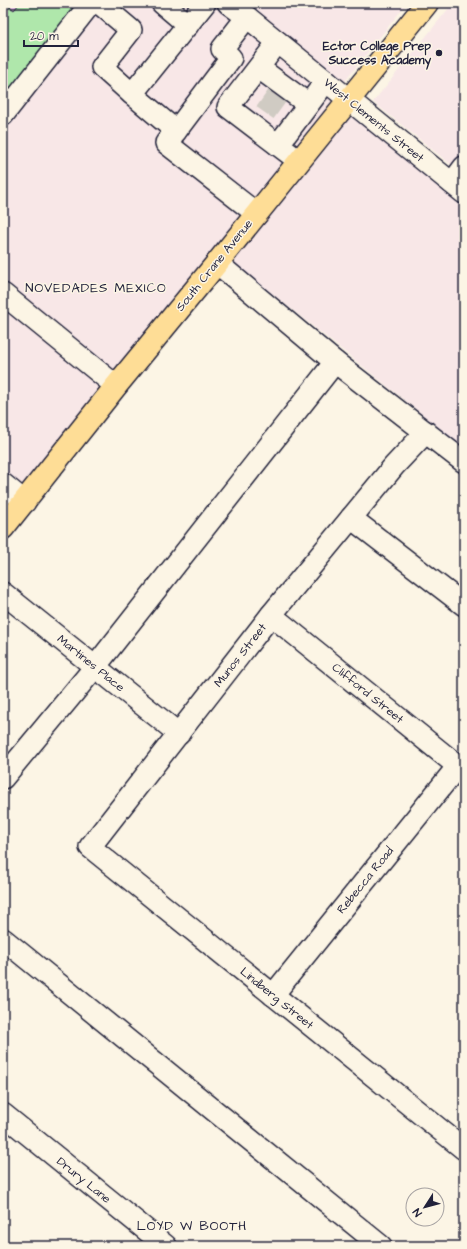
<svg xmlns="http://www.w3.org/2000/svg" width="467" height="1249" font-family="'Architects Daughter',sans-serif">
<rect width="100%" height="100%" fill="#fcf5e5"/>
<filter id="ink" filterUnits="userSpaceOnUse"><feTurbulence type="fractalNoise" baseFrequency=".025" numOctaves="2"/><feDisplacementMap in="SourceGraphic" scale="8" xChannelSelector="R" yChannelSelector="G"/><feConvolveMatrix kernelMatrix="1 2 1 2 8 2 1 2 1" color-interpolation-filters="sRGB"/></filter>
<g filter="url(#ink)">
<!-- built -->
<g fill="#f8e7e7">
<polygon points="98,3 407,3 338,90 464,192 464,448 224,255 3,530 3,313 8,306 3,301 3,121"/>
<polygon points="453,3 464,3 464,175 373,102"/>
</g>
<!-- green -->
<polygon fill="#afe7ab" stroke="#688473" points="3,3 84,3 3,110"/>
<!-- building -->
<polygon fill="#f0c6ed" stroke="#22223b" points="5,3 20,3 14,10"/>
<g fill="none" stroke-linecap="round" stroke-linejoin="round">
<!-- minor-tunnel -->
<polyline stroke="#d0cbc3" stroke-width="21" stroke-dasharray="21 10" stroke-linecap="butt" points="265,113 280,92"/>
<!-- minor casing -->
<g stroke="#22223b" stroke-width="24">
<g id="minor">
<polyline points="99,3 131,30 102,67 132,94"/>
<polyline points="162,3 188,25"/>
<polyline points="205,3 132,94 176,131 231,58 222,49 247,17"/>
<polyline points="228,3 247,17 464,193"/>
<polyline points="278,42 228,107 299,161"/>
<polyline points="259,68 308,104"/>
<polyline points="3,115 91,3"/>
<polyline points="176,131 166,143 257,214"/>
<polyline points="278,145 326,81"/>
<polyline points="452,183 464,167"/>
<polyline points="217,263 335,362 464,462"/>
<polyline points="3,294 116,386"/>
<polyline points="426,432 394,466 271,615 90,847 464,1149"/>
<polyline points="3,484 25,502"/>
<polyline points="351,518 464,605"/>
<polyline points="3,593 179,734"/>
<polyline points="271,615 464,771"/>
<polyline points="3,778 95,667 335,362"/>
<polyline points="3,939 381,1246"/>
<polyline points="273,995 458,766"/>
<polyline points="3,1114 166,1246"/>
</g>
</g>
<!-- major casing -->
<g stroke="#22223b" stroke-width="25">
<polyline id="major" points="3,528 116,386 217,263 427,3"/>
</g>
<!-- minor -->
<use href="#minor" stroke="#fcf5e5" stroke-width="21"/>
<!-- major -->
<use href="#major" stroke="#fedd96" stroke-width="22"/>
</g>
</g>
<!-- markers -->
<circle fill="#22223b" stroke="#fcf5e5" stroke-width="1.5" cx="439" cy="53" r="4"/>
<g text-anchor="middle" stroke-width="3" stroke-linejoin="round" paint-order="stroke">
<!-- poi labels -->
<g font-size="12" font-weight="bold" fill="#22223b" stroke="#fcf5e5" text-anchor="end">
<text x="431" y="50">Ector College Prep<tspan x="431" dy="14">Success Academy</tspan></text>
</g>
<!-- street labels -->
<g font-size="12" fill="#22223b" stroke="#fcf5e5">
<text transform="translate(374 120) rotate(39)" y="4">West Clements Street</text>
<text transform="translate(214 265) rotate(-51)" y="4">South Crane Avenue</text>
<text transform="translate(240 655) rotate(-52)" y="4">Munos Street</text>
<text transform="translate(91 663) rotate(39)" y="4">Martines Place</text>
<text transform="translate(368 693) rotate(39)" y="4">Clifford Street</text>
<text transform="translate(365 880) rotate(-51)" y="4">Rebecca Road</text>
<text transform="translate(277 998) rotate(39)" y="4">Lindberg Street</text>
<text transform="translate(84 1180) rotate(39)" y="4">Drury Lane</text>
</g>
<!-- neighbourhood labels -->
<g font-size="13" letter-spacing="1" fill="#22223b" stroke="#fcf5e5">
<text x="96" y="292">NOVEDADES MEXICO</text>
<text x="192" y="1230">LOYD W BOOTH</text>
</g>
</g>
<!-- margin -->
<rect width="467" height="1249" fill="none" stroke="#fcf5e5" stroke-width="16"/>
<rect x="8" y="8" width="451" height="1233" fill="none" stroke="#22223b" stroke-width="1.5" filter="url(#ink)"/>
<!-- north arrow -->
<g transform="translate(425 1207) rotate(234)"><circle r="19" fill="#fcf5e5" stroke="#a5a1a1"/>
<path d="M0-3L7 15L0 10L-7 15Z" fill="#22223b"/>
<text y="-6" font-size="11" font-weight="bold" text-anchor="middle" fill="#22223b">N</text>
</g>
<!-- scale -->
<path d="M24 40v6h54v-6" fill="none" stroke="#22223b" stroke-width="2"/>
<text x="30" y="40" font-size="12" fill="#22223b" stroke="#fcf5e5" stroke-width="3" paint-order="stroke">20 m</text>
</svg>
